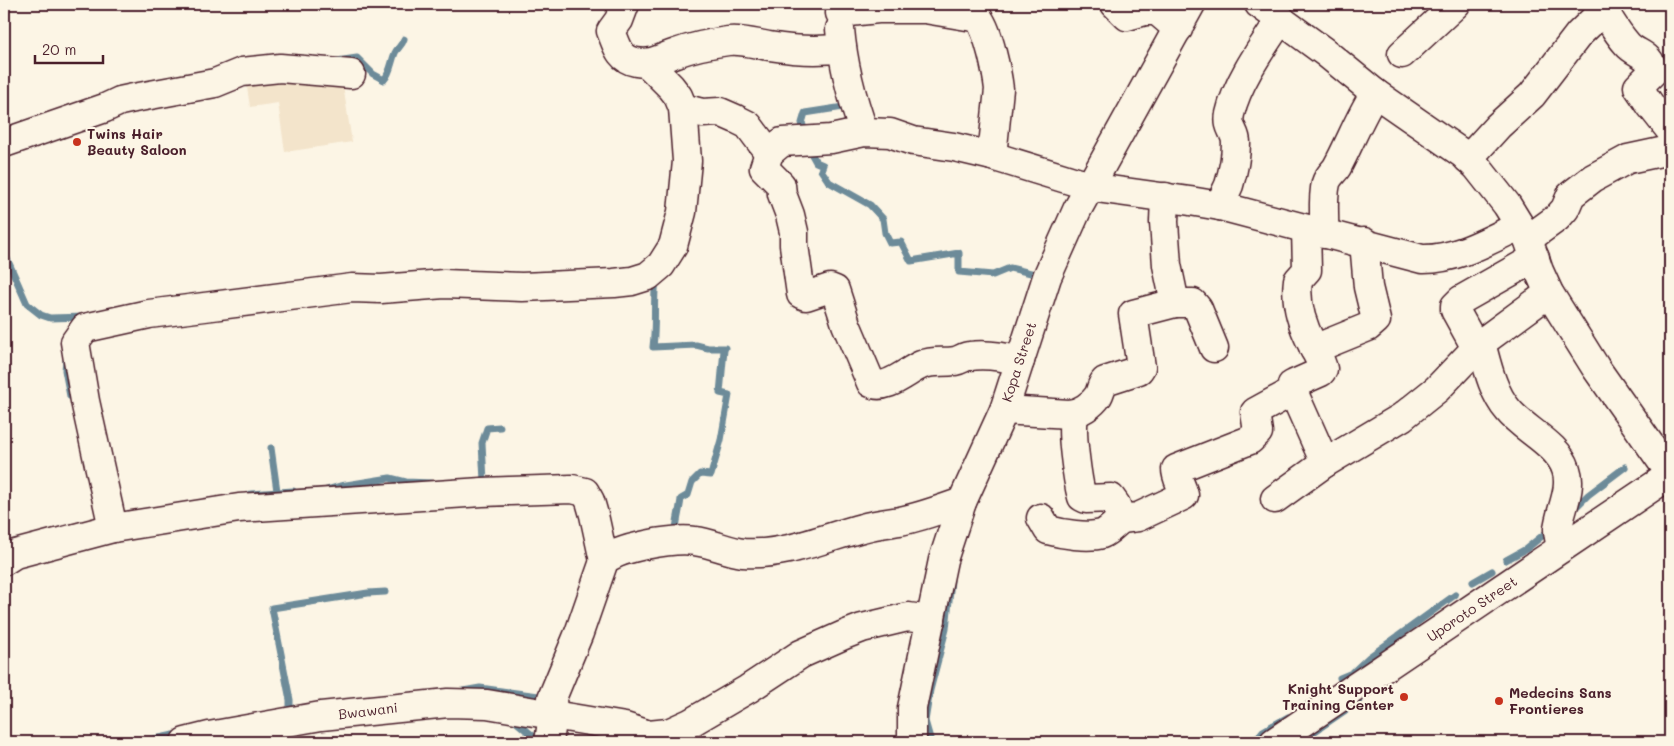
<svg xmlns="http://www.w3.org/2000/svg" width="1674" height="746" font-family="Mali,sans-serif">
<rect width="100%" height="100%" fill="#fcf5e5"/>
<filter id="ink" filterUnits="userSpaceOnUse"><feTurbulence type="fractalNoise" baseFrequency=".02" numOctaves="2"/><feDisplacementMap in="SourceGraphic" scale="10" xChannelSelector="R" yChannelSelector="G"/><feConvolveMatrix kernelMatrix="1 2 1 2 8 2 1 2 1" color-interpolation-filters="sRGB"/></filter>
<g filter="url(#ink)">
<!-- built -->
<polygon fill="#f3e4cb" points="340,66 352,142 285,152 278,103 250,107 246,80"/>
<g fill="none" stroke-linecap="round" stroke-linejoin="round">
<!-- stream -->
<g stroke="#6d8b99" stroke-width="7">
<path d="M337 61 357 58 373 74 384 80C391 72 391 62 395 53 397 48 402 46 404 39"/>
<polyline points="800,133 805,131 802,123 805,113 850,106"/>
<polyline points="807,146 816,162 823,165 821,170 829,182 870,205 883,219 885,233 890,243 901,242 911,261 959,253 959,272 993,275 1010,268 1043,276"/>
<polyline points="4,252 27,304 41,315 50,318 86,317"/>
<path d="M656 279C653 302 656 324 653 347L696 345 708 348H725L724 350 720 393 729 395 721 440 711 475 700 474 692 482 688 495 681 499C680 509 675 526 676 534"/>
<polyline points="66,360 65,370 70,396"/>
<polyline points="271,448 277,491"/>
<polyline points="479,484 484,481 482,443 487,428 500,427"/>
<polyline points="323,491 340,486 390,478 406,482 431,483"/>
<polyline points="251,494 293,491"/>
<polyline points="1573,510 1588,495 1625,467"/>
<polyline points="1506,560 1526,549 1547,532"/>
<polyline points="1473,582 1492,571"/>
<polyline points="1340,678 1352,673 1369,657 1455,595"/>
<polyline points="463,691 480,688 546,697"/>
<polyline points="283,713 290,710 290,700 272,608 368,593 385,592"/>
<polyline points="513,719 540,742"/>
<polyline points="141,742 183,733"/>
<polyline points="931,742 925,721 930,690 946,629 951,581"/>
<polyline points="1254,742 1263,731 1288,717"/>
<polyline points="1299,742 1360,700"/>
</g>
<!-- minor casing -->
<g stroke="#4a1f2b" stroke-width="31">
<g id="minor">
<path d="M625 4 619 20 611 31C617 45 619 59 636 62 654 65 660 58 676 53 690 48 713 43 728 41 741 39 756 44 769 46 794 50 817 52 841 48"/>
<polyline points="1115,4 1127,16 1145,11 1157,11 1178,29"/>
<polyline points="1259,4 1326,53 1375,93 1463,154 1477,167 1507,205 1528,239 1539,271 1549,293 1596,368 1670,473"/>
<path d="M1604 11C1611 22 1618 34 1627 44 1636 55 1651 53 1653 72L1638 87 1651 106 1670 130"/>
<path d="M840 13 878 9H925L973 17 979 19C989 33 997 72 999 89L992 156"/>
<path d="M840 29C843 64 852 99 864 132"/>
<polyline points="1402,54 1456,4"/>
<polyline points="683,108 702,113 720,112 736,119 748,125 769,153"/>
<polyline points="4,143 105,108 120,101 134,98 215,83 242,72 280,68 351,74"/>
<polyline points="1468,159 1498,126 1532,95 1579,34 1610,4"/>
<polyline points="1165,197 1164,222 1167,265 1175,303 1193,303 1198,309 1214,348"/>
<path d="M1220 206C1222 199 1226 192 1229 185 1233 172 1236 157 1236 143 1236 131 1227 129 1230 114 1237 82 1263 46 1281 19"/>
<path d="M1324 234C1325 217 1322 199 1326 183 1328 176 1334 172 1337 167 1350 143 1360 116 1375 93"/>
<polyline points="1528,239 1557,218 1565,209 1571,195 1593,178 1628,159 1670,150"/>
<path d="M1481 343C1487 365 1493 393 1508 410 1524 430 1558 444 1566 469 1573 489 1560 510 1558 529 1558 535 1560 542 1561 548"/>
<polyline points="1476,348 1455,310 1455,306 1461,300 1535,258"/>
<polyline points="1314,349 1368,327 1376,320 1368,287 1364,242"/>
<path d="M1020 361C1005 357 985 354 970 356 964 356 961 360 955 361 942 363 934 360 921 365 907 371 886 391 871 383L846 324 835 290 830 288 806 296 801 294 794 245V232L790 215 782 194 781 185 764 168 769 153 782 142 831 139 864 132 890 133 913 141 954 147 992 156 1096 188 1190 201 1220 206 1422 259C1456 260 1489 240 1519 226"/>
<path d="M1004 410 1069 414C1080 413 1092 405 1098 396 1101 391 1101 385 1105 381L1139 370 1141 367 1133 314 1175 303"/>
<polyline points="1325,463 1402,417 1437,389 1481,343 1549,293"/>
<polyline points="1275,499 1325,463 1292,389"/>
<path d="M1041 518 1048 530C1062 534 1088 538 1102 534 1109 531 1115 524 1121 519L1116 505 1111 498 1086 499 1082 497C1078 483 1069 425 1075 414"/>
<path d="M1121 519 1138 517 1183 496 1184 495C1182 486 1176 478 1176 469L1250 440 1258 432 1255 412 1288 394 1292 389V385L1294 384 1321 372 1323 369C1321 360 1316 353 1312 344 1302 325 1295 302 1298 280L1307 270 1306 229"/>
<polyline points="113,528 85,401 75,342 85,328 149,314 352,288 381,289 444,284 522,287 614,283 632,281 648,276 661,265 673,246 682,212 687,161 683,108 678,96 671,87 648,64"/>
<polyline points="4,561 15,554 113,528 239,508 482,492 572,489 585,492 590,501 594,515 604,561"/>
<polyline points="185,742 209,736 321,716 448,703 487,704 625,727 649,735 668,733 690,723 748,689 801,654 844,635 862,628 908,617 931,620"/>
<path d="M549 742 553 715 552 698 579 633 604 561C619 547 674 538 695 541 712 543 727 551 743 553 784 556 824 538 862 528 875 524 887 523 900 521 921 517 942 509 962 502"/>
<polyline points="912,742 912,708 943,560 962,502 1004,410 1047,277 1077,210 1191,4"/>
<polyline points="1274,742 1670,475"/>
</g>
</g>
<!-- minor -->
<use href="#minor" stroke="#fcf5e5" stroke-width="28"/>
</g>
</g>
<!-- markers -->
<g fill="#c8321e" stroke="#fcf5e5" stroke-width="2">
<circle cx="77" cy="142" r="5"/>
<circle cx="1404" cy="697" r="5"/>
<circle cx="1499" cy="701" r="5"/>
</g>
<g text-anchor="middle" stroke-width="4" stroke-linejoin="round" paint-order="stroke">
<!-- poi labels -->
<g font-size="14" font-weight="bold" fill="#4a1f2b" stroke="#fcf5e5" text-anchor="start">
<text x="87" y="139">Twins Hair<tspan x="87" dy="16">Beauty Saloon</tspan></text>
<text x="1394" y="694" text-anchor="end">Knight Support<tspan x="1394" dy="16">Training Center</tspan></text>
<text x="1509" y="698">Medecins Sans<tspan x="1509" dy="16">Frontieres</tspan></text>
</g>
<!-- street labels -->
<g font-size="14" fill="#4a1f2b" stroke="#fcf5e5">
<text transform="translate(1019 362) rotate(-72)" y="5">Kopa Street</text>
<text transform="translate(1472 609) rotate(-34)" y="5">Uporoto Street</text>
<text transform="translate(368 711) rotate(-7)" y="5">Bwawani</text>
</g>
</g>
<!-- margin -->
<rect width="1674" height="746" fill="none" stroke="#fcf5e5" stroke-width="20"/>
<rect x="10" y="10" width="1654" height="726" fill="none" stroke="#4a1f2b" stroke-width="2" filter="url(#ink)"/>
<!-- scale -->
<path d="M35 55v8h68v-8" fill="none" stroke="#4a1f2b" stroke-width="2.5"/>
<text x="42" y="55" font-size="15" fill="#4a1f2b" stroke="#fcf5e5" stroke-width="4" paint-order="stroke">20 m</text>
</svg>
